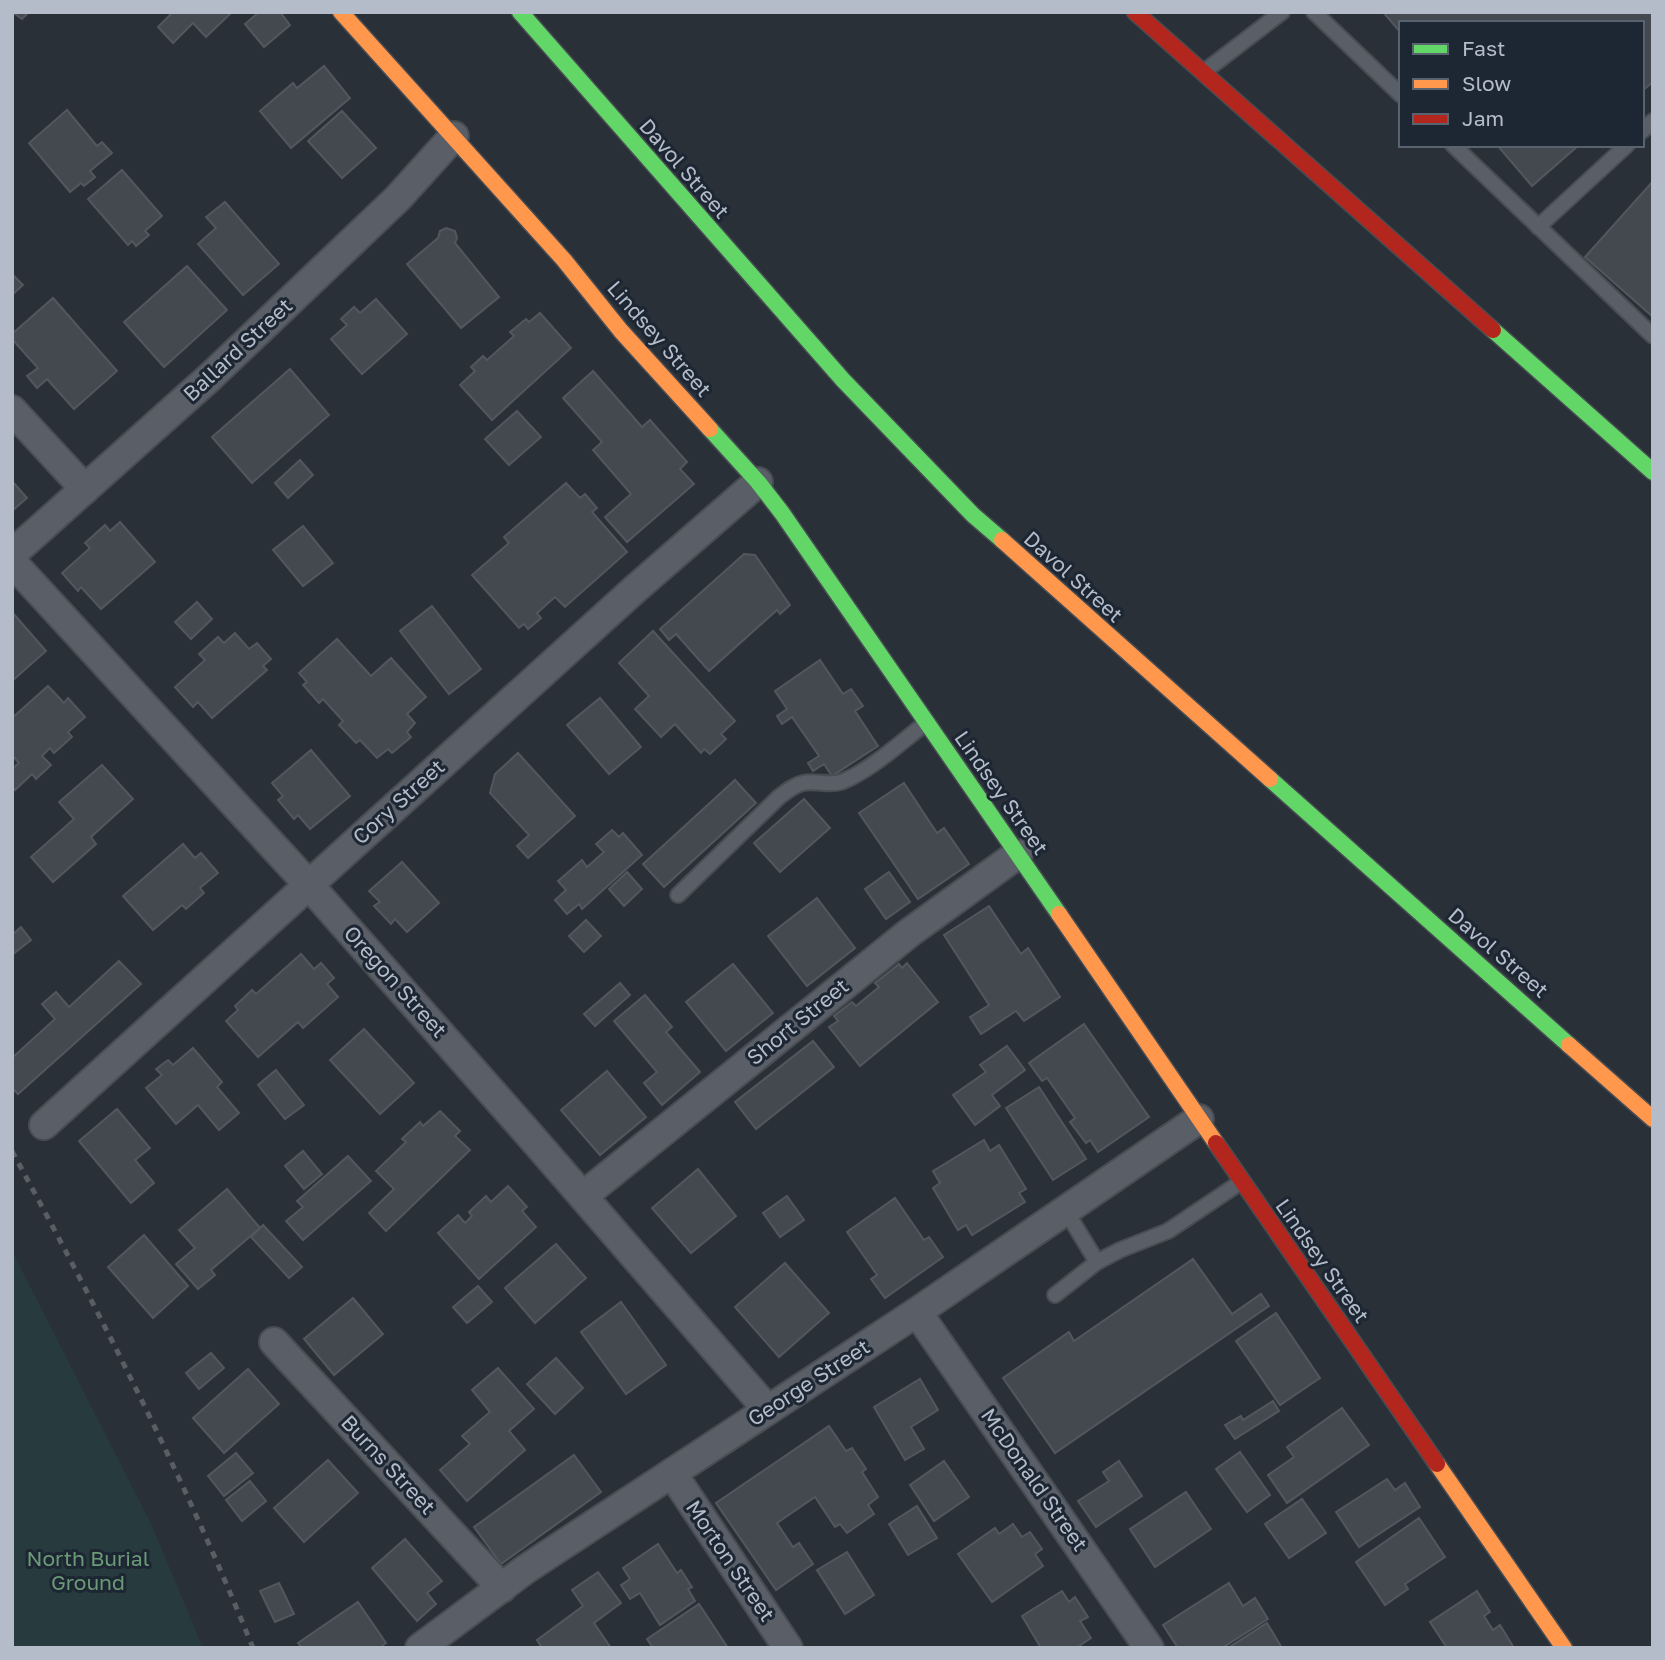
<svg xmlns="http://www.w3.org/2000/svg" width="1665" height="1660" font-family="'Golos Text',sans-serif">
<rect width="100%" height="100%" fill="#2a3038"/>
<!-- green -->
<polygon fill="#273a3e" points="12,1251 152,1526 203,1648 12,1648"/>
<!-- building -->
<g fill="#444950" stroke="#52575f" stroke-width="2">
<polygon points="12,12 29,12 22,19"/>
<polygon points="173,12 232,12 206,37 193,23 173,43 158,27"/>
<polygon points="259,12 280,12 290,25 264,47 245,24"/>
<polygon points="1383,12 1653,12 1653,82 1642,91 1642,23 1401,23 1401,33"/>
<polygon points="324,66 350,98 291,148 260,111 293,83 297,88"/>
<polygon points="67,110 97,146 102,142 112,153 90,171 95,177 84,186 81,183 70,192 29,143"/>
<polygon points="342,111 376,148 342,178 308,141"/>
<polygon points="1497,145 1579,145 1532,186"/>
<polygon points="122,170 162,216 145,231 149,235 136,246 132,241 128,245 88,199"/>
<polygon points="1653,181 1653,317 1585,257"/>
<polygon points="225,202 279,264 243,295 198,244 216,228 206,217"/>
<polygon points="446,228 455,231 457,238 455,243 499,297 461,328 407,264 438,238 440,231"/>
<polygon points="187,266 227,310 164,367 124,322"/>
<polygon points="12,274 23,285 12,295"/>
<polygon points="53,298 117,371 74,409 47,379 37,388 27,376 38,368 12,339 12,334"/>
<polygon points="376,299 407,334 362,374 331,339 347,325 341,319 354,307 360,313"/>
<polygon points="540,313 571,348 492,420 460,385 475,371 471,367 483,356 487,360 514,336 510,332 526,319 529,322"/>
<polygon points="290,369 329,415 252,483 212,437"/>
<polygon points="593,371 642,427 650,420 687,462 680,469 694,484 627,542 605,517 631,494 593,450 602,442 563,398"/>
<polygon points="517,411 541,437 509,465 485,439"/>
<polygon points="300,460 313,475 288,498 275,483"/>
<polygon points="12,481 27,498 12,511"/>
<polygon points="566,483 580,498 585,494 597,508 592,512 627,552 565,607 555,597 537,613 541,618 528,629 524,624 519,628 472,575 509,543 504,537"/>
<polygon points="120,522 155,562 101,609 81,587 78,591 62,573 90,548 85,543 105,525 110,531"/>
<polygon points="303,526 333,563 303,586 273,550"/>
<polygon points="744,554 755,555 790,605 780,614 777,610 709,671 676,634 669,640 660,629"/>
<polygon points="197,602 212,619 191,639 175,622"/>
<polygon points="432,606 481,669 449,694 400,631"/>
<polygon points="12,612 46,651 12,681"/>
<polygon points="653,631 735,721 721,734 726,739 710,754 704,749 701,753 675,724 661,737 635,709 649,696 619,663"/>
<polygon points="235,633 249,649 257,643 271,659 263,666 267,670 212,718 198,702 193,707 175,687 205,660 199,654 218,637 224,643"/>
<polygon points="337,639 371,676 391,658 426,697 407,714 415,723 407,732 411,737 392,753 388,749 377,758 360,740 356,743 339,725 343,721 323,699 319,703 303,685 307,682 299,673"/>
<polygon points="820,660 843,694 851,689 863,706 855,711 878,746 832,776 824,764 813,771 808,763 819,756 792,717 782,724 777,716 787,709 775,691"/>
<polygon points="48,686 64,703 68,698 85,717 68,732 72,737 54,753 50,748 42,756 51,765 36,779 32,774 15,790 12,787 12,769 19,763 12,755 12,718"/>
<polygon points="600,698 641,747 609,774 567,725"/>
<polygon points="311,750 350,796 310,829 298,815 294,819 278,800 283,796 272,783"/>
<polygon points="518,753 575,816 528,858 517,846 529,835 490,793 495,774"/>
<polygon points="102,765 133,799 91,837 96,844 53,882 31,857 74,819 59,802"/>
<polygon points="735,780 756,803 664,887 643,864"/>
<polygon points="904,783 937,833 944,828 969,864 918,899 859,813"/>
<polygon points="804,799 830,828 780,872 754,843"/>
<polygon points="612,830 619,837 623,833 642,855 582,909 579,904 567,914 555,900 566,890 558,881 582,860 587,867 604,852 596,844"/>
<polygon points="183,844 195,858 201,853 218,873 200,888 204,893 186,909 182,905 153,930 123,896"/>
<polygon points="402,862 439,903 407,932 395,919 391,924 374,906 380,902 369,891"/>
<polygon points="627,872 642,889 624,906 609,889"/>
<polygon points="889,872 910,902 886,919 865,889"/>
<polygon points="817,898 855,948 807,986 768,936"/>
<polygon points="989,906 1021,954 1028,948 1060,997 1024,1021 1016,1011 981,1034 970,1017 989,1005 944,935"/>
<polygon points="586,920 601,936 584,952 569,936"/>
<polygon points="21,927 31,940 12,955 12,935"/>
<polygon points="301,954 314,969 321,963 334,978 327,984 338,997 303,1028 298,1022 258,1057 226,1021 238,1010 235,1006 252,990 256,994"/>
<polygon points="119,961 141,984 18,1094 12,1088 12,1058 55,1019 42,1004 56,992 69,1007"/>
<polygon points="907,963 938,1002 860,1066 829,1027 838,1021 834,1016 852,1002 856,1006 879,987 875,983 899,964 902,968"/>
<polygon points="733,964 773,1013 726,1051 686,1002"/>
<polygon points="620,983 630,995 595,1026 584,1014"/>
<polygon points="645,995 672,1027 666,1032 700,1072 662,1105 644,1083 657,1072 614,1021"/>
<polygon points="1084,1024 1149,1117 1098,1152 1090,1140 1086,1143 1070,1122 1075,1118 1047,1078 1042,1081 1029,1063"/>
<polygon points="364,1029 414,1083 380,1114 330,1060"/>
<polygon points="813,1041 834,1067 756,1129 735,1102"/>
<polygon points="1007,1046 1025,1070 992,1095 1000,1106 975,1125 953,1095 986,1072 980,1065"/>
<polygon points="193,1048 222,1082 217,1087 239,1113 219,1130 198,1105 176,1124 146,1088 162,1075 156,1069 168,1060 173,1065"/>
<polygon points="276,1070 304,1105 285,1119 258,1085"/>
<polygon points="607,1071 646,1117 600,1155 561,1110"/>
<polygon points="1039,1087 1086,1159 1053,1180 1006,1108"/>
<polygon points="117,1109 150,1148 135,1160 154,1183 131,1203 79,1141"/>
<polygon points="440,1111 460,1131 455,1136 470,1150 386,1231 369,1213 394,1189 376,1171 406,1142 402,1139 420,1122 423,1126"/>
<polygon points="984,1140 990,1151 999,1145 1026,1189 1019,1193 1025,1202 972,1235 966,1225 958,1230 933,1188 940,1183 933,1171"/>
<polygon points="303,1151 322,1174 304,1189 285,1166"/>
<polygon points="348,1156 371,1181 303,1240 286,1221 303,1207 297,1201"/>
<polygon points="698,1169 736,1216 691,1253 652,1208"/>
<polygon points="508,1186 527,1207 522,1211 536,1227 479,1279 438,1233 458,1215 465,1223 472,1216 469,1212 486,1196 491,1202"/>
<polygon points="227,1189 260,1228 211,1270 215,1275 198,1289 176,1264 195,1248 179,1230"/>
<polygon points="787,1196 804,1220 780,1237 763,1213"/>
<polygon points="895,1198 924,1240 929,1237 943,1257 885,1298 871,1279 877,1275 847,1232"/>
<polygon points="263,1225 302,1267 289,1278 251,1237"/>
<polygon points="144,1235 188,1286 153,1318 108,1267"/>
<polygon points="556,1244 586,1278 535,1323 505,1288"/>
<polygon points="1193,1259 1232,1314 1261,1294 1269,1306 1055,1453 1003,1378 1069,1332 1074,1341"/>
<polygon points="785,1263 829,1313 779,1357 735,1307"/>
<polygon points="478,1286 492,1302 467,1323 453,1307"/>
<polygon points="353,1298 383,1334 334,1375 304,1339"/>
<polygon points="621,1302 666,1365 626,1394 581,1332"/>
<polygon points="1276,1313 1320,1378 1280,1405 1236,1341"/>
<polygon points="211,1353 224,1368 199,1389 186,1373"/>
<polygon points="556,1358 583,1388 555,1414 527,1384"/>
<polygon points="498,1368 534,1409 509,1431 525,1450 467,1501 440,1470 470,1444 462,1436 490,1412 472,1390"/>
<polygon points="248,1369 279,1404 224,1453 193,1418"/>
<polygon points="920,1379 938,1410 911,1427 924,1449 905,1460 874,1407"/>
<polygon points="1273,1401 1279,1411 1235,1439 1225,1425 1241,1416 1243,1420"/>
<polygon points="1342,1408 1369,1445 1287,1503 1268,1475 1294,1457 1287,1447"/>
<polygon points="829,1426 846,1451 852,1448 866,1469 862,1472 878,1497 868,1505 874,1514 847,1533 840,1524 835,1527 815,1497 777,1523 793,1547 799,1543 813,1564 776,1590 716,1503"/>
<polygon points="1240,1452 1270,1495 1247,1512 1216,1469"/>
<polygon points="236,1453 253,1473 224,1496 208,1476"/>
<polygon points="574,1455 601,1492 501,1564 474,1527"/>
<polygon points="328,1460 358,1493 304,1542 274,1508"/>
<polygon points="944,1461 969,1497 934,1521 910,1485"/>
<polygon points="1119,1461 1142,1496 1096,1527 1078,1501 1109,1481 1103,1472"/>
<polygon points="1387,1479 1395,1490 1405,1483 1420,1507 1359,1547 1336,1512"/>
<polygon points="250,1481 266,1501 242,1521 226,1500"/>
<polygon points="1186,1492 1211,1529 1155,1567 1130,1529"/>
<polygon points="1302,1499 1326,1533 1289,1558 1265,1524"/>
<polygon points="917,1506 937,1538 908,1555 889,1524"/>
<polygon points="1419,1518 1445,1557 1405,1584 1408,1589 1385,1605 1356,1562"/>
<polygon points="1013,1524 1022,1537 1030,1532 1042,1549 1035,1554 1043,1566 992,1602 958,1554 995,1528 999,1534"/>
<polygon points="405,1539 442,1581 427,1593 436,1604 417,1621 372,1568"/>
<polygon points="658,1544 677,1573 681,1570 692,1587 688,1589 695,1601 660,1625 640,1593 630,1599 621,1585 630,1579 623,1568"/>
<polygon points="847,1552 874,1595 845,1614 817,1570"/>
<polygon points="598,1572 621,1603 594,1623 611,1648 542,1648 537,1640 583,1606 572,1590"/>
<polygon points="279,1583 294,1614 275,1622 260,1591"/>
<polygon points="1229,1583 1243,1606 1255,1598 1268,1619 1222,1648 1178,1648 1163,1625"/>
<polygon points="1062,1591 1069,1602 1075,1597 1088,1617 1080,1621 1091,1638 1076,1648 1041,1648 1022,1616"/>
<polygon points="1477,1591 1490,1612 1484,1616 1493,1630 1500,1625 1514,1648 1447,1648 1430,1622"/>
<polygon points="358,1602 386,1643 379,1648 302,1648 298,1643"/>
<polygon points="699,1604 728,1648 653,1648 647,1639"/>
<polygon points="1267,1623 1282,1648 1228,1648"/>
</g>
<g fill="none" stroke-linecap="round" stroke-linejoin="round">
<!-- lane casing -->
<g stroke="#484c53" stroke-width="18">
<g id="lane">
<polyline points="1314,12 1401,95"/>
<polyline points="1205,71 1282,12"/>
<polyline points="1642,131 1653,121"/>
<polyline points="1453,145 1653,336"/>
<polyline points="1538,227 1627,145"/>
<path d="M678 895 779 797C787 791 794 785 803 783 815 780 828 786 841 782 870 771 901 742 926 723"/>
<polyline points="1066,1211 1097,1262"/>
<polyline points="1055,1295 1097,1262 1120,1250 1168,1231 1241,1182"/>
</g>
</g>
<!-- street casing -->
<g stroke="#484c53" stroke-width="32">
<g id="street">
<polyline points="12,410 85,489"/>
<polyline points="12,554 209,378 398,198 454,136"/>
<polyline points="12,562 308,884 527,1132 768,1410"/>
<polyline points="44,1125 634,590 758,482"/>
<polyline points="583,1196 909,933 1018,854"/>
<polyline points="917,1312 1149,1648"/>
<polyline points="274,1342 502,1588"/>
<polyline points="672,1473 788,1648"/>
<polyline points="420,1648 526,1569 917,1312 1199,1119"/>
</g>
</g>
<!-- fast casing -->
<g stroke="#484c53" stroke-width="19">
<g id="fast">
<polyline points="520,12 843,380 973,515 1002,540"/>
<polyline points="1493,330 1653,472"/>
<polyline points="710,429 758,482 782,513 1059,914"/>
<polyline points="1270,779 1569,1045"/>
</g>
</g>
<!-- slow casing -->
<g stroke="#484c53" stroke-width="19">
<g id="slow">
<polyline points="341,12 564,260 621,331 710,429"/>
<polyline points="1002,540 1270,779"/>
<polyline points="1059,914 1216,1143"/>
<polyline points="1569,1045 1653,1119"/>
<polyline points="1437,1464 1564,1648"/>
</g>
</g>
<!-- jam casing -->
<g stroke="#484c53" stroke-width="19">
<g id="jam">
<polyline points="1135,12 1493,330"/>
<polyline points="1216,1143 1437,1464"/>
</g>
</g>
<!-- lane -->
<use href="#lane" stroke="#5a5e66" stroke-width="14"/>
<!-- street -->
<use href="#street" stroke="#5a5e66" stroke-width="28"/>
<!-- fast -->
<use href="#fast" stroke="#63d668" stroke-width="16"/>
<!-- slow -->
<use href="#slow" stroke="#ff974d" stroke-width="16"/>
<!-- jam -->
<use href="#jam" stroke="#b3261e" stroke-width="16"/>
<!-- rail -->
<path stroke="#595d64" stroke-width="5" stroke-dasharray="7 7" stroke-linecap="butt" d="M12 1151C100 1313 184 1477 253 1648"/>
</g>
<g text-anchor="middle" stroke-width="6" stroke-linejoin="round" paint-order="stroke">
<!-- street labels -->
<g font-size="21" fill="#b4bcc9" stroke="#1d2633">
<text transform="translate(684 169) rotate(49)" y="7">Davol Street</text>
<text transform="translate(659 339) rotate(49)" y="7">Lindsey Street</text>
<text transform="translate(238 350) rotate(-43)" y="7">Ballard Street</text>
<text transform="translate(1073 577) rotate(42)" y="7">Davol Street</text>
<text transform="translate(1001 793) rotate(55)" y="7">Lindsey Street</text>
<text transform="translate(399 802) rotate(-42)" y="7">Cory Street</text>
<text transform="translate(1498 953) rotate(41)" y="7">Davol Street</text>
<text transform="translate(395 982) rotate(48)" y="7">Oregon Street</text>
<text transform="translate(798 1022) rotate(-39)" y="7">Short Street</text>
<text transform="translate(1322 1261) rotate(55)" y="7">Lindsey Street</text>
<text transform="translate(809 1383) rotate(-33)" y="7">George Street</text>
<text transform="translate(388 1465) rotate(47)" y="7">Burns Street</text>
<text transform="translate(1034 1480) rotate(55)" y="7">McDonald Street</text>
<text transform="translate(730 1561) rotate(56)" y="7">Morton Street</text>
</g>
<!-- park labels -->
<g font-size="21" fill="#6b9a76" stroke="#1d2633">
<text x="88" y="1566">North Burial<tspan x="88" dy="24">Ground</tspan></text>
</g>
</g>
<!-- border -->
<rect width="1665" height="1660" fill="none" stroke="#b4bcc9" stroke-width="28"/>
<!-- legend -->
<rect x="1399" y="21" width="245" height="126" fill="#1d2633" stroke="#59626f" stroke-width="2"/>
<rect x="1413" y="44" width="35" height="10" fill="#63d668" stroke="#59626f" stroke-width="2"/>
<text x="1462" y="56" font-size="21" fill="#b4bcc9">Fast</text>
<rect x="1413" y="79" width="35" height="10" fill="#ff974d" stroke="#59626f" stroke-width="2"/>
<text x="1462" y="91" font-size="21" fill="#b4bcc9">Slow</text>
<rect x="1413" y="114" width="35" height="10" fill="#b3261e" stroke="#59626f" stroke-width="2"/>
<text x="1462" y="126" font-size="21" fill="#b4bcc9">Jam</text>
</svg>
